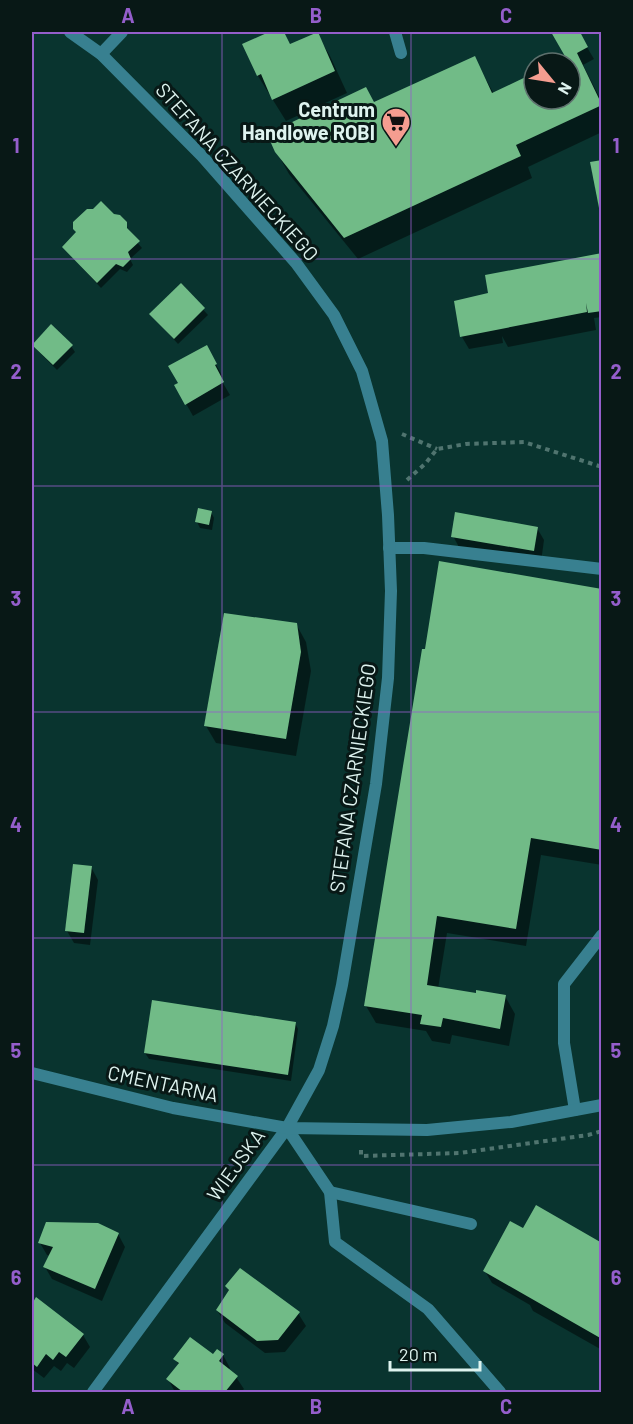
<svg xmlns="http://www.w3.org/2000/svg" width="633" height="1424" font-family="Barlow,sans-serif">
<rect width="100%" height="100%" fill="#09342f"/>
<!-- shadow -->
<g fill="#0007">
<polygon points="273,32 283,32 291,46 317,34 330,56 347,93 286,121 258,76 244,45"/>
<polygon points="553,32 578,32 594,59 583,65 602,102 602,132 528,167 532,178 358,259 289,174 276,151 474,58 494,94 534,75 534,99 570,99 570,63 559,63 568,59"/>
<polygon points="113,216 126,223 129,233 142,248 130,259 133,265 127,272 120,269 101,288 63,247"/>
<polygon points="602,254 602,317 594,318 596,330 508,347 502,336 503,343 469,349 462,337 455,302 488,295"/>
<polygon points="181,285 208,315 178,344 151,314"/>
<polygon points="33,345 71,346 75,352 57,370 37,350"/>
<polygon points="206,347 223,377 220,378 230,395 193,416 176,386"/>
<polygon points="211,512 214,518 212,530 200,528 197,522"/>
<polygon points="537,528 544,540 541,562 460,549 453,536"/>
<polygon points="602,590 602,865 541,855 526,946 447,933 438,989 477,995 505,996 515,1014 509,1046 452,1035 450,1044 432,1041 426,1031 376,1023 366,1006"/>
<polygon points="296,624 306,642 311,671 296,756 216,743 206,726"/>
<polygon points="91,867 98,880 90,945 74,943 67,931"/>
<polygon points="295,1023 298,1029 291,1081 149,1059 145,1053"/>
<polygon points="523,1230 602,1245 602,1350 533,1311 530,1305 492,1283 485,1271"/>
<polygon points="118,1234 125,1247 102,1301 52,1279 45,1267 50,1256 47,1255 40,1243"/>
<polygon points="227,1287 298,1313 306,1326 285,1352 265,1353 225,1323 217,1310 229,1291"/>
<polygon points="37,1300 83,1335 90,1347 74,1368 67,1363 61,1371 54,1366 44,1378 32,1369 32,1306"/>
<polygon points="217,1351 223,1355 230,1368 228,1370 236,1377 244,1389 241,1392 175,1392 168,1379 179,1365 175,1359 213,1356"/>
</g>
<!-- building -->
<g fill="#71bb87">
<polygon points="269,32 284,32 290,44 318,32 335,71 272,100 261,74 257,76 242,44"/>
<polygon points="551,32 580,32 588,47 577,53 602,105 516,145 521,156 344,238 275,152 267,134 366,87 374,102 475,56 492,93 534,73 534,99 570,99 570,63 556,63 566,58"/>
<polygon points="602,160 602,213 600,213 590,162"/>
<polygon points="101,201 114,214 120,215 127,222 127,228 140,241 128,252 131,259 123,267 116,264 97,283 62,247 76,232 73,229 73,222 87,209 93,209"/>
<polygon points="602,253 602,311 588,313 586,303 587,312 460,337 454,301 488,293 485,275"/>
<polygon points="181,283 205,308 174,339 149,314"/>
<polygon points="51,324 73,345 53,365 32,345"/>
<polygon points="207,345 217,364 215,365 224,382 185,405 174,385 178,383 168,366"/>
<polygon points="198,508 212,511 209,525 195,522"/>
<polygon points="455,512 538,527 534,551 451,537"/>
<polygon points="439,561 602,589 602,850 531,838 516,929 437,916 427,985 476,993 476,990 506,995 500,1029 443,1018 441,1027 420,1024 422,1015 364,1006 422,649 425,649"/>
<polygon points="224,613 297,623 301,652 286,739 204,726"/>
<polygon points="73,864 92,866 84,933 65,931"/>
<polygon points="152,1000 296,1022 288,1075 144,1053"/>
<polygon points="536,1205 602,1243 602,1339 483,1271 510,1221 523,1228"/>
<polygon points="46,1222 98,1223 119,1233 95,1289 43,1267 53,1247 38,1243"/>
<polygon points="240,1268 300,1312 278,1340 257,1341 216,1310 229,1290 225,1286"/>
<polygon points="36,1297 84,1334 66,1357 59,1352 53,1360 46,1354 37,1367 32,1363 32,1304"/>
<polygon points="190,1337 213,1354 217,1349 224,1354 219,1361 238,1376 225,1392 183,1392 166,1379 179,1363 173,1359"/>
</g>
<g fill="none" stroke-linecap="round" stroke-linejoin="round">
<!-- path -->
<g stroke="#50746f" stroke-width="4" stroke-dasharray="4.5 4.5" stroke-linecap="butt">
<polyline points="402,434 437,449"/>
<polyline points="407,480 425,464 437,449 466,444 524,442 602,467"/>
<polyline points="361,1150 361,1156 460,1153 588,1135 602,1131"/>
</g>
<!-- lane -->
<g stroke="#388090" stroke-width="12">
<polyline points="395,32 401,53"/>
<polyline points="389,548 424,548 602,569"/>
<polyline points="575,1110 564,1043 564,984 602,935"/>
<polyline points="287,1128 330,1192 335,1242 428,1309 500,1392"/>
<polyline points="330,1192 471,1224"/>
</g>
<!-- street -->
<g stroke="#388090" stroke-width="12">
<polyline points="70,32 101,54 202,156 296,263 334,315 362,371 382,441 388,515 391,591 388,678 376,784 342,985 333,1026 319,1070 287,1128 93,1392"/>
<polyline points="101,54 122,32"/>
<polyline points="32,1073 173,1108 287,1128 427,1130 511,1122 602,1105"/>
</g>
</g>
<!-- grid -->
<path fill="none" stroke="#945ecb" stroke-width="1.5" stroke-opacity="0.55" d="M222 32V1392M411 32V1392M32 259H602M32 486H602M32 712H602M32 938H602M32 1165H602"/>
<!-- icons -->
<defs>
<g id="supermarket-pin" transform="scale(1.5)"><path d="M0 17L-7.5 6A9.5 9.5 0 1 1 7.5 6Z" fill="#f59d90" stroke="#081816"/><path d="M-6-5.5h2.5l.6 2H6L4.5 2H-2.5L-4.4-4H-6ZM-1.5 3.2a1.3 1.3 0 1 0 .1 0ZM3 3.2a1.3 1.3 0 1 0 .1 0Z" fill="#111"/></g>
</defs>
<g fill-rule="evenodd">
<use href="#supermarket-pin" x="396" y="122"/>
</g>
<g text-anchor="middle" stroke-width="6" stroke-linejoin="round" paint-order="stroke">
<!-- poi labels -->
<g font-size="20" font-weight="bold" fill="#def3ef" stroke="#081816" text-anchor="end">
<text x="375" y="117">Centrum<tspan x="375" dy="23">Handlowe ROBI</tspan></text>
</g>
<!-- street labels -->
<g font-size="20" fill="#def3ef" stroke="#081816">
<text transform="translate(237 172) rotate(48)" y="7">STEFANA CZARNIECKIEGO</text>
<text transform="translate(353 778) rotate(-82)" y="7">STEFANA CZARNIECKIEGO</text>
<text transform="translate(163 1084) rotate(12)" y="7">CMENTARNA</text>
<text transform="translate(236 1165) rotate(-54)" y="7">WIEJSKA</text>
</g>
</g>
<!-- border -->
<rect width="633" height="1424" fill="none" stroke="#081816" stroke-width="66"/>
<!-- north arrow -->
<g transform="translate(552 81) rotate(120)"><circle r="28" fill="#081816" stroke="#5e706d" stroke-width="1.5"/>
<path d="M0-4.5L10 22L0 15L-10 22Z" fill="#f59d90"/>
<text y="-9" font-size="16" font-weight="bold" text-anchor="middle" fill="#def3ef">N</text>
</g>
<!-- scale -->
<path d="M390 1361v9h90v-9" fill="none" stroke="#def3ef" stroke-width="3"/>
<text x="399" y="1361" font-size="18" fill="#def3ef" stroke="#081816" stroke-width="4.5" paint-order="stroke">20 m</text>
<rect x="33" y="33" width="567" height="1358" fill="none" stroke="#945ecb" stroke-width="2"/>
<g font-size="20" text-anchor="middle" font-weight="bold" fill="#945ecb">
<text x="128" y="23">A</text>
<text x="316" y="23">B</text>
<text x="506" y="23">C</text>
<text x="16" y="153">1</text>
<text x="616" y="153">1</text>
<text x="16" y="379">2</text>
<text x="616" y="379">2</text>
<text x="16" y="606">3</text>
<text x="616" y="606">3</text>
<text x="16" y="832">4</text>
<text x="616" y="832">4</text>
<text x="16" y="1058">5</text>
<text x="616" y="1058">5</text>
<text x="16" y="1285">6</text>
<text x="616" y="1285">6</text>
<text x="128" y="1414">A</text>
<text x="316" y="1414">B</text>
<text x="506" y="1414">C</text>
</g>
</svg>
